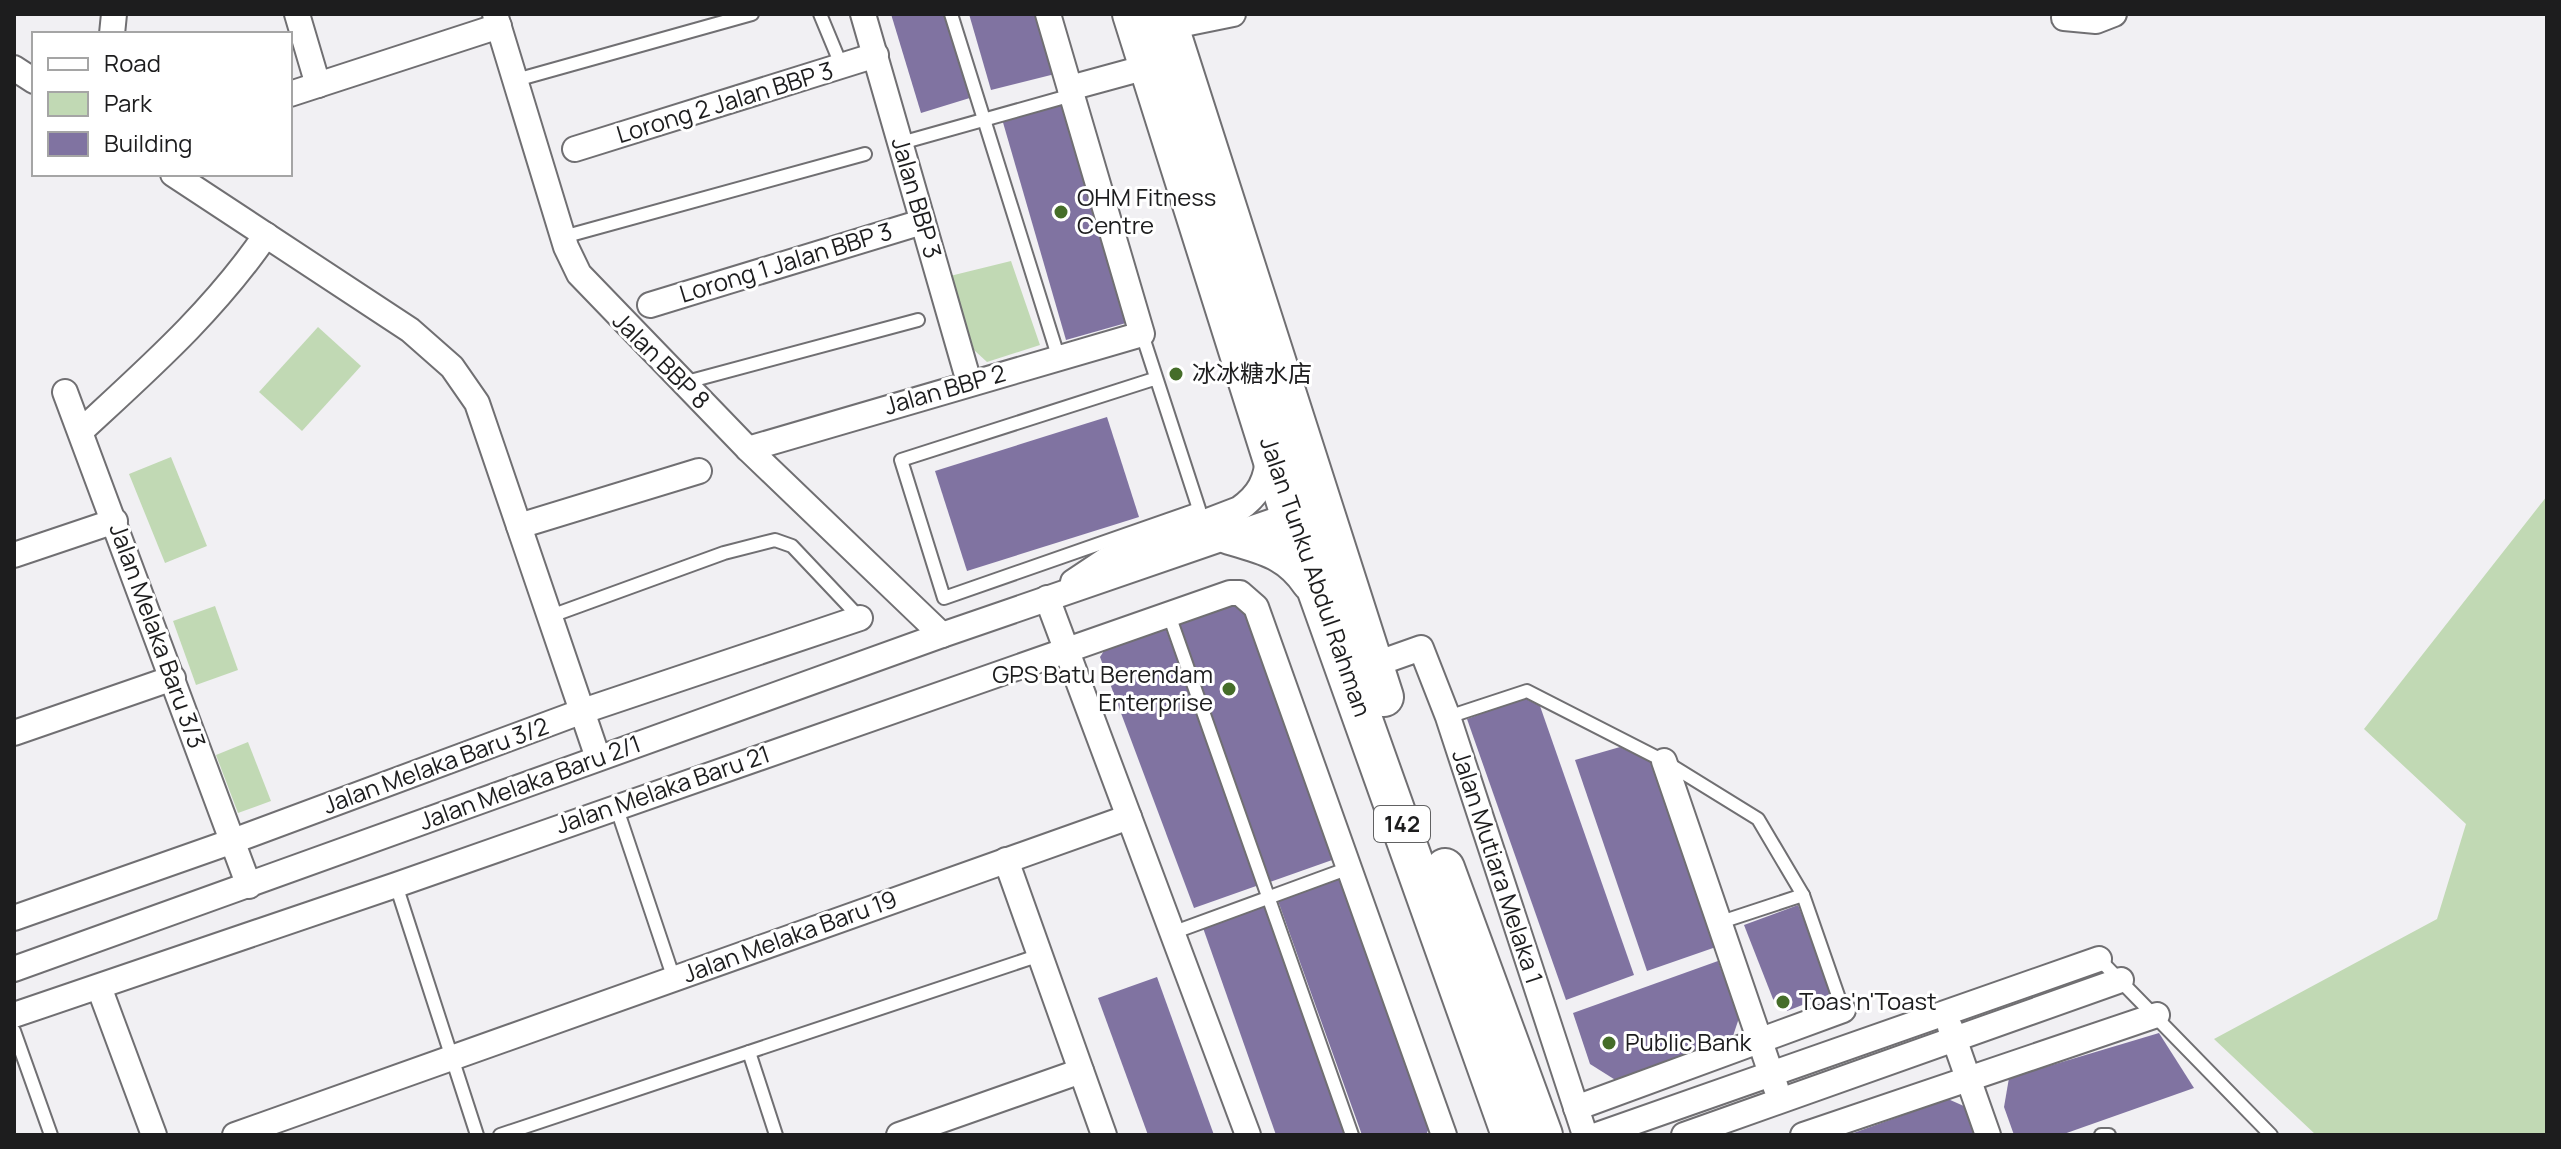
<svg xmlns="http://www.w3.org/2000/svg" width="2561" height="1149" font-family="Manrope,'Noto Sans SC',sans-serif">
<rect width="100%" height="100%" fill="#f1f0f3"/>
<!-- green -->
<g fill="#c1d9b4">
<polygon points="1011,261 1040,345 987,362 974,350 950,276"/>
<polygon points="318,327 361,366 302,431 259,392"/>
<polygon points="171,457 207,546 165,563 129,474"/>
<polygon points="2547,496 2547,1135 2316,1135 2214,1039 2437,919 2466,824 2364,729"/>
<polygon points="215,606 238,670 196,685 173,621"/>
<polygon points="248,742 271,801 238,813 216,755"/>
</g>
<!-- building -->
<g fill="#8073a1">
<polygon points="891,14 948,14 973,97 921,113"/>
<polygon points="969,14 1041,14 1059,73 991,90"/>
<polygon points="1062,102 1126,323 1066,340 1002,119"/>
<polygon points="1107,417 1139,517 967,571 935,471"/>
<polygon points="1231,599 1244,608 1335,859 1270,882 1175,618"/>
<polygon points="1163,621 1259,885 1194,908 1100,657 1111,640"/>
<polygon points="1524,698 1540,706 1634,975 1566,1000 1467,719"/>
<polygon points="1620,747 1652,762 1716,947 1647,971 1575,760"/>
<polygon points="1341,875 1432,1121 1426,1135 1362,1135 1277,898"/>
<polygon points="1266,902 1351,1135 1276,1135 1202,925"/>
<polygon points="1798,905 1833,993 1787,1011 1773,999 1744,925"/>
<polygon points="1718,961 1739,1018 1732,1039 1617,1081 1590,1064 1573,1013"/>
<polygon points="1157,977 1214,1135 1148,1135 1098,998"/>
<polygon points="2159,1033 2194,1088 2061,1135 2014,1135 2004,1107 2009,1078"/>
<polygon points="1948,1099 1966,1107 1976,1135 1848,1135"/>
</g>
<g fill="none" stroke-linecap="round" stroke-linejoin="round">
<!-- service casing -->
<g stroke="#706f72" stroke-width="16">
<g id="service">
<polyline points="820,14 842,67"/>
<polyline points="951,14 1059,359"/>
<polyline points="516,80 752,14"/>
<polyline points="901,143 1072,95"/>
<polyline points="563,237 865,154"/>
<polyline points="1142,334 1199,509 944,598 901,460 1154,379"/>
<polyline points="683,383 918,320"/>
<polyline points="1169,615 1352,1135"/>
<polyline points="551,616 724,553 775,540 792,546 860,618"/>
<polyline points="1448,717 1527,691 1664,761 1758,819 1803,895 1843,1010"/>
<polyline points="616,806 674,979"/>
<polyline points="396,885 477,1135"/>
<polyline points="1718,923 1803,895"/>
<polyline points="1172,933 1349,868"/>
<polyline points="2099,959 2271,1135"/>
<polyline points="14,1031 51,1135"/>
<polyline points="749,1052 776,1135"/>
<polyline points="500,1135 1040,955"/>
<polyline points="2101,1135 2109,1135"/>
</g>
</g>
<!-- minor casing -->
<g stroke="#706f72" stroke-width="28">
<g id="minor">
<polyline points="297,14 318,85"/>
<polyline points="495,14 566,247 579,274 748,449 942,635"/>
<polyline points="863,14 969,382"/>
<polyline points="2064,18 2096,21 2114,14"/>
<polyline points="1169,27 1233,14"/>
<polyline points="112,34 114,14"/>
<polyline points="14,68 34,81"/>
<polyline points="1070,88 1147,67"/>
<polyline points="290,94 499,26"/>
<polyline points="575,149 876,55"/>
<polyline points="173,174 410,330 452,367 477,403 598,758"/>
<polyline points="650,305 922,222"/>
<polyline points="65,392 249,886"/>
<path d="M81 431C149 368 213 312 266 235"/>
<polyline points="748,449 1142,334 1048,14"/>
<polyline points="519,526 699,471"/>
<polyline points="14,555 115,521"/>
<path d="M1073 582 1106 560 1239 509C1259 495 1267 480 1268 455"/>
<polyline points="1047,598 1248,1135"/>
<polyline points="1373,665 1421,648 1448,717 1585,1135"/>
<polyline points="14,733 173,678"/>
<polyline points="1664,761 1776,1088"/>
<polyline points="1006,860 1104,1135"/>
<polyline points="14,918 233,841 583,711 860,618"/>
<polyline points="14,969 942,635 1302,511"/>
<polyline points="99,987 154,1135"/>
<polyline points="14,1015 396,885 1230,593 1240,593 1256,607 1444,1135"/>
<polyline points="1950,1027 1988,1135"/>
<polyline points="1576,1108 1843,1010"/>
<polyline points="235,1135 1129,817"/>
<polyline points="899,1135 1081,1071"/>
<polyline points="1597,1135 2099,959"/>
<polyline points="1684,1135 2121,980"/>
<polyline points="1803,1135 2157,1015"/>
</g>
</g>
<!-- primary casing -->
<g stroke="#706f72" stroke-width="42">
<g id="primary">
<polyline points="1132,14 1290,515 1511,1135"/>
<polyline points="1165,14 1384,697"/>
<path d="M1230 535C1265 545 1290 551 1311 582"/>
<polyline points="1445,868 1543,1135"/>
</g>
</g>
<!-- service -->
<use href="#service" stroke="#fff" stroke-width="12"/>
<!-- minor -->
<use href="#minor" stroke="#fff" stroke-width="24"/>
<!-- primary -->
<use href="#primary" stroke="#fff" stroke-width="38"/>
</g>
<!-- markers -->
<g fill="#456d29" stroke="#fff" stroke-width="3">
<circle cx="1061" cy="212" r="8"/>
<circle cx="1176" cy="374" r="8"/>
<circle cx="1229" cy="689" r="8"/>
<circle cx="1783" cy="1002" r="8"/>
<circle cx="1609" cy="1043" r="8"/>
</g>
<g text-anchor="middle" stroke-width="6" stroke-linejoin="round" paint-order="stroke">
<!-- shield labels -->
<rect fill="#fff" stroke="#616162" stroke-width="2" x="1374" y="806" width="56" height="36" rx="6"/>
<g font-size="22" font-weight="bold" fill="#1d1d1e">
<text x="1402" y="832">142</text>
</g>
<!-- street labels -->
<g font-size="24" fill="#1d1d1e" stroke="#fff">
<text transform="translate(725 103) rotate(-17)" y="8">Lorong 2 Jalan BBP 3</text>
<text transform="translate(916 198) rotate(74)" y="8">Jalan BBP 3</text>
<text transform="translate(786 263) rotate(-17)" y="8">Lorong 1 Jalan BBP 3</text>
<text transform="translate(661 361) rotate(45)" y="8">Jalan BBP 8</text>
<text transform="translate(945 390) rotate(-16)" y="8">Jalan BBP 2</text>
<text transform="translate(1315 577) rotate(71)" y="8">Jalan Tunku Abdul Rahman</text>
<text transform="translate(157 636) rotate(70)" y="8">Jalan Melaka Baru 3/3</text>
<text transform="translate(436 766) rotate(-20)" y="8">Jalan Melaka Baru 3/2</text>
<text transform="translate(530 783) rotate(-20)" y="8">Jalan Melaka Baru 2/1</text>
<text transform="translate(663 790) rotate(-19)" y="8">Jalan Melaka Baru 21</text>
<text transform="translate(1497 867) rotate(72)" y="8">Jalan Mutiara Melaka 1</text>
<text transform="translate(790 937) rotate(-20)" y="8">Jalan Melaka Baru 19</text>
</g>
<!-- poi labels -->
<g font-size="24" fill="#1d1d1e" stroke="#fff" text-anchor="start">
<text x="1077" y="206">OHM Fitness<tspan x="1077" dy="28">Centre</tspan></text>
<text x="1192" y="382">冰冰糖水店</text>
<text x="1213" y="683" text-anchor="end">GPS Batu Berendam<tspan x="1213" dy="28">Enterprise</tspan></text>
<text x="1799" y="1010">Toas'n'Toast</text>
<text x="1625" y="1051">Public Bank</text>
</g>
</g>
<!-- border -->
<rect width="2561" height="1149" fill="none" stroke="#1d1d1e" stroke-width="32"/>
<!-- legend -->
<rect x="32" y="32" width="260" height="144" fill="#ffffff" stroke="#a5a5a5" stroke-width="2"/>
<rect x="48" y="58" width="40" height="12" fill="#ffffff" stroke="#a5a5a5" stroke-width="2"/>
<text x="104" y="72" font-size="24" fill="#1d1d1e">Road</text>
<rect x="48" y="92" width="40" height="24" fill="#c1d9b4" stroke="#a5a5a5" stroke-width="2"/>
<text x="104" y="112" font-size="24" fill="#1d1d1e">Park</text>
<rect x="48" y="132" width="40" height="24" fill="#8073a1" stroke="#a5a5a5" stroke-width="2"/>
<text x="104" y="152" font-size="24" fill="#1d1d1e">Building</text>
</svg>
